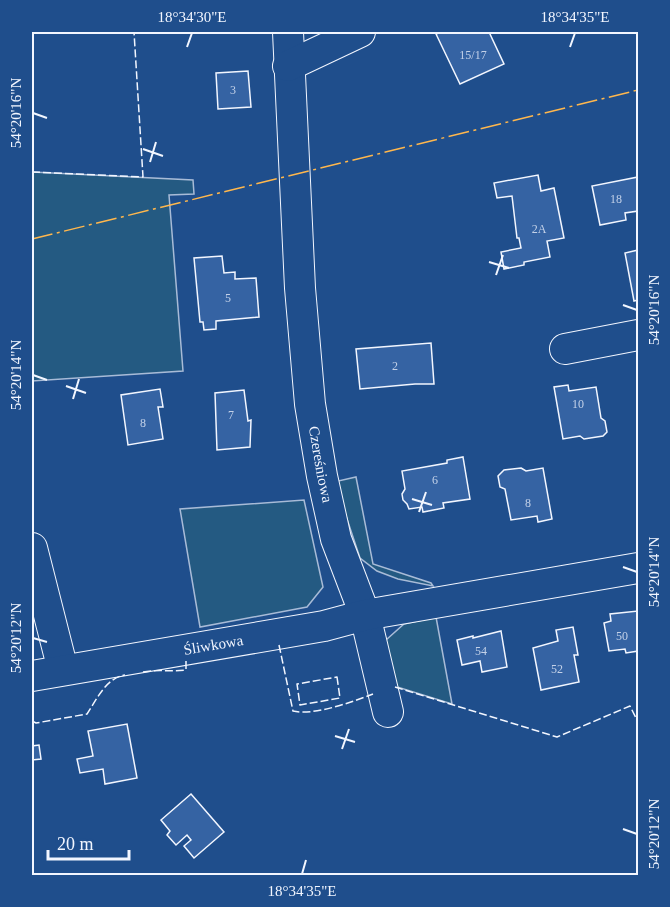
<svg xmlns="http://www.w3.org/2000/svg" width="670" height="907" font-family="'Times New Roman',serif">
<rect width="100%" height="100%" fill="#1f4e8c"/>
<!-- green -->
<g fill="#245a82" stroke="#a8bbd7" stroke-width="1.5">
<polygon points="32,172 193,180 194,194 169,195 183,371 32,381"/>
<polygon points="356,477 373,564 431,583 433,586 398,579 377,571 360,558 338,492 338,481"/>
<polygon points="304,500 323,587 307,607 200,627 180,509"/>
<polygon points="436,617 452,704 394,686 386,640 404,624"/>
</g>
<!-- building -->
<g fill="#3563a3" stroke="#f2f6ff" stroke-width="1.5">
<polygon points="441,32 489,32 504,64 460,84 436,34"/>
<polygon points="248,71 251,107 218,109 216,73"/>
<polygon points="538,175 541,191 554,188 564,238 547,241 550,257 524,262 524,265 504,269 501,252 521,248 519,238 517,238 512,196 497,198 494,183"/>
<polygon points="638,177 638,211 625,213 626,220 600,225 592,186"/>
<polygon points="638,250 638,300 634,301 625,253"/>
<polygon points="222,256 224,273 235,272 235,279 256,278 259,317 216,321 216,329 204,330 203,322 200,322 194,258"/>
<polygon points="431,343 434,384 415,384 360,389 356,349"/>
<polygon points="568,385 569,391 596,387 601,418 605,421 607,432 603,436 584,439 580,436 563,439 554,387"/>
<polygon points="160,389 163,407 158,407 163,439 128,445 121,395"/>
<polygon points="244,390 248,421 251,420 250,447 217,450 215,393"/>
<polygon points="463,457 470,499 443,503 444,508 423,512 422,507 409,509 407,504 403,500 402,494 405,489 402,471 447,463 447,460"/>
<polygon points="521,468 526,471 543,468 552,519 538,522 537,516 511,520 505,489 500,487 498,476 504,470"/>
<polygon points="638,611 638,651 626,653 625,649 609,651 604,623 611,621 610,614"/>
<polygon points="573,627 578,655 574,655 579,682 541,690 533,648 558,641 556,630"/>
<polygon points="501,631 507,667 482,672 480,661 462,665 457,640 473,636 473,638"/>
<polygon points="127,724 137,778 105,784 103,769 80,773 77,759 93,756 88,731"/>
<polygon points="39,745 41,759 32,760 32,746"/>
<polygon points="191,794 224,832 194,858 184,846 191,840 187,835 176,845 167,835 170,831 161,820"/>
</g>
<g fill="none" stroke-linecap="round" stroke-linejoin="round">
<!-- minor casing -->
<g stroke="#f2f6ff" stroke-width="32">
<g id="minor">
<path id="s1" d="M288 32 300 288 310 404 322 476 336 539 365 615 388 712"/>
<polyline points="288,66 360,32"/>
<polyline points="565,349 638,335"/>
<polyline points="32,548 63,670"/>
<path id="s2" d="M32 676 324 626 365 615 638 568"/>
</g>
</g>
<!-- minor -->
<use href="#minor" stroke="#1f4e8c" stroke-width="30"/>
<!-- fence -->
<g stroke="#f2f6ff" stroke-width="1.5" stroke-dasharray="8 3" stroke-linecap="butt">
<polyline points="32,172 143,177 134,32"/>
<path d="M279 645 293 711C314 716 352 702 373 694"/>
<path d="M143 672C159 669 170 672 186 670V660"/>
<polygon points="337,677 340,698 300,705 297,684"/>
<polyline points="395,687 557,737 630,706 638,722"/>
<path d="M32 721 36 723 87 714C97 699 106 678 125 675"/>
</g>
<!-- power -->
<polyline stroke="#ffb74d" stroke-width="1.5" stroke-dasharray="21 4.5 3 4.5" stroke-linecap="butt" points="32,239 638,90"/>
</g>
<!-- ticks -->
<path fill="none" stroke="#f2f6ff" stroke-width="2" d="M187 47 192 33M570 47 575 33M33 113 47 118M143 149 163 156M150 162 156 142M489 262 509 268M496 275 503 255M623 305 637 310M33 375 47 380M66 386 86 393M73 399 79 379M412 499 432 505M419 512 426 492M623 567 637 572M33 638 47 642M335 736 355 742M342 749 349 729M623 829 637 834M302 874 306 860"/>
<g text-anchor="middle" stroke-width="4.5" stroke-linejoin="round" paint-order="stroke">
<!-- number labels -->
<g font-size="12" fill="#c3d1e8">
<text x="473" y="59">15/17</text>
<text x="233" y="94">3</text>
<text x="616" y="203">18</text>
<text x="539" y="233">2A</text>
<text x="228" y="302">5</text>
<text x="395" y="370">2</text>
<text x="578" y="408">10</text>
<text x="231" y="419">7</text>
<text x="143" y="427">8</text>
<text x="435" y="484">6</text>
<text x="528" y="507">8</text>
<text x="622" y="640">50</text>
<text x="481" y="655">54</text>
<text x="557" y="673">52</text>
</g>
<!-- street labels -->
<g font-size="15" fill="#f2f6ff" stroke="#1f4e8c">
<text dy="5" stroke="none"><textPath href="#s1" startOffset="434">Czereśniowa</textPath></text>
<text dy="5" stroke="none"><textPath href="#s2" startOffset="184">Śliwkowa</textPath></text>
</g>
</g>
<!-- border -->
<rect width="670" height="907" fill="none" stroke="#1f4e8c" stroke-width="66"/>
<!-- scale -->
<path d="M48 850v9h81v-9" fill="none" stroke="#f2f6ff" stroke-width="3"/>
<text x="57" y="850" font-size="18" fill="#f2f6ff" stroke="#1f4e8c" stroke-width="4.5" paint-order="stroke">20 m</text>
<rect x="33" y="33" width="604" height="841" fill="none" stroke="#f2f6ff" stroke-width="2"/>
<g font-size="15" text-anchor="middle" fill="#f2f6ff">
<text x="192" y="22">18°34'30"E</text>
<text x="575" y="22">18°34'35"E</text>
<text transform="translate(16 113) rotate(-90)" y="5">54°20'16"N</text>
<text transform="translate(654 310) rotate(-90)" y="5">54°20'16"N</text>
<text transform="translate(16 375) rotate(-90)" y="5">54°20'14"N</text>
<text transform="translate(654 572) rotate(-90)" y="5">54°20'14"N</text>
<text transform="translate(16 638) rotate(-90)" y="5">54°20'12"N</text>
<text transform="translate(654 834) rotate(-90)" y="5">54°20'12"N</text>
<text x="302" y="896">18°34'35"E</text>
</g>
</svg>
